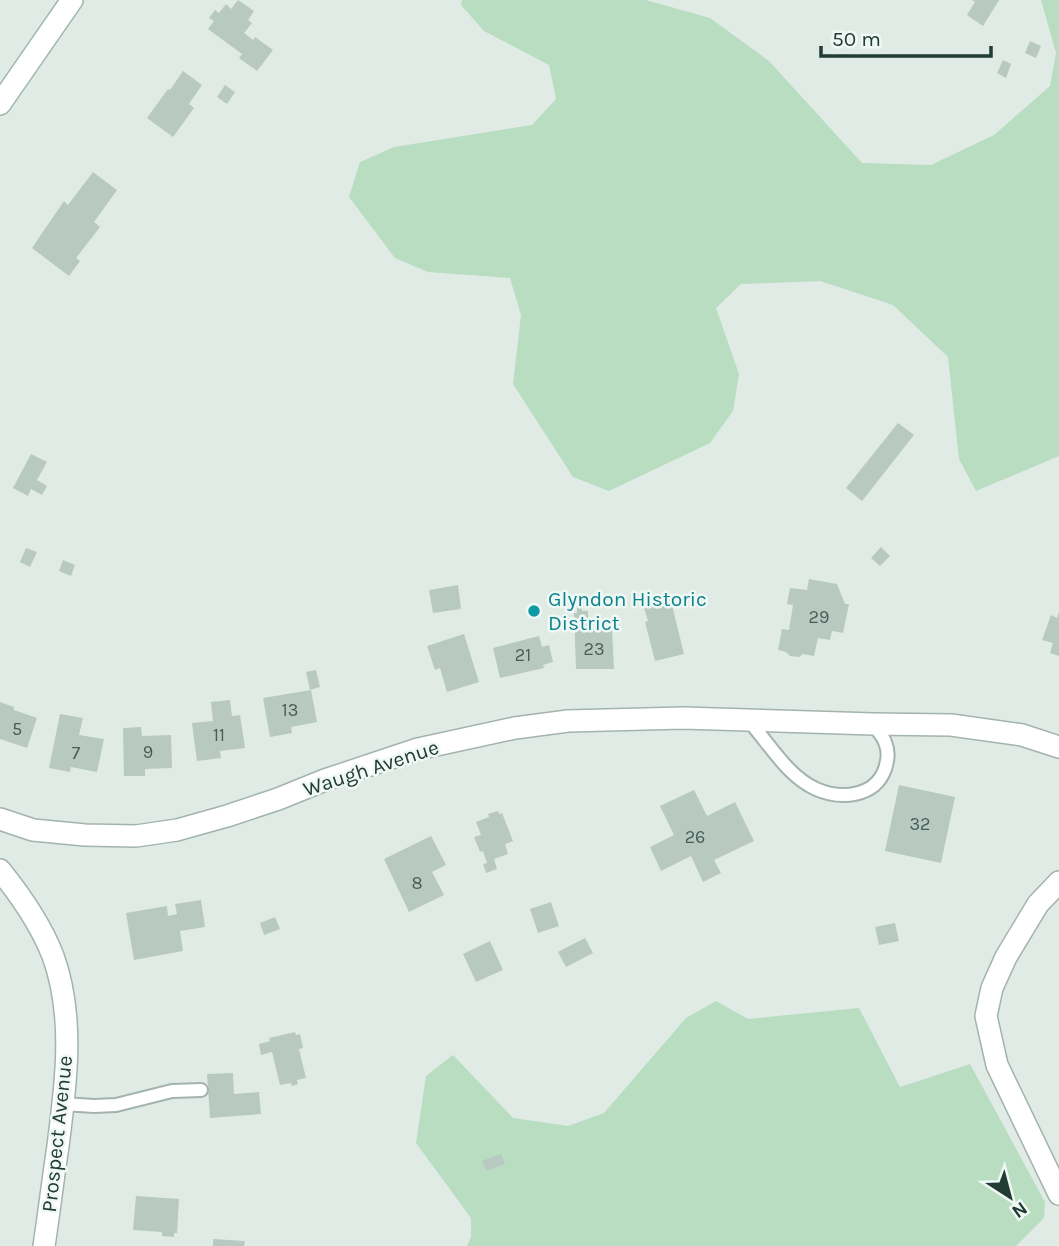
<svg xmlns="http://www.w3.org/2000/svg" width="1059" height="1246" font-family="Karla,sans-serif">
<rect width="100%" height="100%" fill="#e0ebe6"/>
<!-- green -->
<g fill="#b8ddc1">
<polygon points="462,0 646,0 710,18 769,61 862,163 931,165 994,135 1050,86 1056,53 1041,0 1059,0 1059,456 976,491 959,459 948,357 893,305 820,281 741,284 716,308 739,374 733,411 710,443 609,491 573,477 513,384 521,315 510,278 428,272 395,258 349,197 360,162 394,147 532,125 556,99 549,65 484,31 461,5"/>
<polygon points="716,1001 748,1019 859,1008 900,1087 970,1064 1045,1202 1044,1218 1016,1246 467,1246 471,1237 471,1218 416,1143 426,1076 453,1055 513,1118 568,1126 604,1113 686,1018"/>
</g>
<!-- building -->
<g fill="#b8c9c1">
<polygon points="238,0 254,11 248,20 252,23 244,33 253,40 255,37 273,50 257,71 239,58 242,54 208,29 214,21 209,18 215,10 219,13 226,4 231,9"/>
<polygon points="972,0 999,0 983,26 967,15 975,2"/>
<polygon points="1030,41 1041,46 1036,58 1025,53"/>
<polygon points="1003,60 1011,64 1006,78 997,73"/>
<polygon points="183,71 202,85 189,104 194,108 173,137 147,118 168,89 170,90"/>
<polygon points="225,85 235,92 227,104 217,97"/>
<polygon points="93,172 117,190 94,222 100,227 76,258 80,261 69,276 32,248 64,201 68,205"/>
<polygon points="898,423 914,435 862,501 846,488"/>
<polygon points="31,454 47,462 37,480 47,486 42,495 31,489 28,496 13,488"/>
<polygon points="881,547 890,556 880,566 871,558"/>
<polygon points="26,548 37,552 30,567 20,562"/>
<polygon points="63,560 75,565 71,576 59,571"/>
<polygon points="809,579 837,584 845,604 849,604 843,633 832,631 830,640 818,638 814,656 803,654 799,657 790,656 786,652 778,650 782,629 789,630 793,605 787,604 790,588 807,590"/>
<polygon points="458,585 461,609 433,613 429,590"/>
<polygon points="670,597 684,654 655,661 645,622 648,621 643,604"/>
<polygon points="577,607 582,607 582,611 588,611 588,631 612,630 614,669 576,669 574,613 577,613"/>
<polygon points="1059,612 1059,656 1050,653 1053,643 1042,640 1051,615 1057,618"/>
<polygon points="464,634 479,682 447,692 440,668 435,670 427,646"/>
<polygon points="539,636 542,647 549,645 553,662 543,665 544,668 500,678 493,648"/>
<polygon points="316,670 320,687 310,690 306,672"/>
<polygon points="311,690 317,722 291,727 292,733 270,737 263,698"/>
<polygon points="230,700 232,716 240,715 245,748 220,751 221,758 197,761 192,723 213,721 211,702"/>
<polygon points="0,702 14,707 14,710 37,718 27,748 0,739"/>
<polygon points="60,714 83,718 79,735 104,739 97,772 71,767 70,772 49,768"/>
<polygon points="141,727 142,736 171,735 172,768 145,769 145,776 124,776 123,728"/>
<polygon points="899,785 955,797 941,863 885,851"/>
<polygon points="694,790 707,816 735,802 754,841 714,860 721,873 703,882 691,856 661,871 650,847 674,835 660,806"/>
<polygon points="498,811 499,814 502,813 513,841 505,844 508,854 494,859 497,869 486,873 483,864 487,863 483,851 480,852 474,837 481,835 476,822 489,817 488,814"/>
<polygon points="431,836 446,865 432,872 444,895 409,912 384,859"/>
<polygon points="201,900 205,927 180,931 183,951 134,960 126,913 167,906 168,916 177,914 175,904"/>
<polygon points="551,902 559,926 538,933 530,909"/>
<polygon points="275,917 280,929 264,935 260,923"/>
<polygon points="895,923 899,941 879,945 875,927"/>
<polygon points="585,938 593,953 566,967 558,952"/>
<polygon points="490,941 503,970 476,982 463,954"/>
<polygon points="295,1032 296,1035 300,1034 303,1048 299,1049 306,1078 297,1080 298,1084 292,1086 291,1083 280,1085 272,1052 261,1055 259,1044 270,1041 269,1038"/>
<polygon points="233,1073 234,1094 259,1092 261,1114 210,1118 207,1074"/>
<polygon points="501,1154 505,1164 487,1171 482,1161"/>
<polygon points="136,1196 179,1199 177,1233 174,1233 174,1237 162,1236 162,1232 133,1230"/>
<polygon points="213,1239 245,1241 244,1246 213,1246"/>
</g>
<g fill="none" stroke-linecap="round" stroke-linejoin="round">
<!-- service casing -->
<g stroke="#a3b3ad" stroke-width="16">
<g id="service">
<path d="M748 720C769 743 787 776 816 789 841 800 875 797 885 769 888 759 889 752 885 742 883 736 877 730 873 724"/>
<polyline points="63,1104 94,1106 116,1105 172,1091 201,1090"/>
</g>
</g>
<!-- minor casing -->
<g stroke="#a3b3ad" stroke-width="24">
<g id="minor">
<polyline points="0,819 33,830 85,835 136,836 177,830 227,816 278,799 325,780 418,749 515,728 568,721 683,718 873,724 951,725 1022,735 1059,747"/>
<path d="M0 870C21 896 41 925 53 956 75 1016 66 1084 58 1146 53 1179 49 1213 44 1246"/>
<polyline points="1059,882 1038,904 1006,957 992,988 986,1016 997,1065 1059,1194"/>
</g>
</g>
<!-- secondary casing -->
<g stroke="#9eb7ad" stroke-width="24">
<polyline id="secondary" points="0,104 72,0"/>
</g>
<!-- service -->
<use href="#service" stroke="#fff" stroke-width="12"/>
<!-- minor -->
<use href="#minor" stroke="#fff" stroke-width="21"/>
<!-- secondary -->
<use href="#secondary" stroke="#fff" stroke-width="21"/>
</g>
<!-- markers -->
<circle fill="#0f9aa8" stroke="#f0f8f4" stroke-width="2.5" cx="534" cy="611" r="7"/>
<g text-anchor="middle" stroke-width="5" stroke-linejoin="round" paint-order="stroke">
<!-- number labels -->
<g font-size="18" fill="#465f56">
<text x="819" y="623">29</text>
<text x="594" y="655">23</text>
<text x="523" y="661">21</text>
<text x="290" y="716">13</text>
<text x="17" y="735">5</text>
<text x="219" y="741">11</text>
<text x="148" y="758">9</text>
<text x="76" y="759">7</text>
<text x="920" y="830">32</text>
<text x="695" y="843">26</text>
<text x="417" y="889">8</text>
</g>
<!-- culture labels -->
<g font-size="21" fill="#0d838f" stroke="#f0f8f4" text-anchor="start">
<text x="548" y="606">Glyndon Historic<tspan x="548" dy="24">District</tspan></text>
</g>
<!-- street labels -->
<g font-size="21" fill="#203c33" stroke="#f0f8f4">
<text transform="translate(371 768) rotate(-18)" y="7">Waugh Avenue</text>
<text transform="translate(57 1134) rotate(-84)" y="7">Prospect Avenue</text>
</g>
</g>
<!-- north arrow -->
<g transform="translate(1010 1197) rotate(144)" stroke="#f0f8f4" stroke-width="5" paint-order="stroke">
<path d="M0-5L12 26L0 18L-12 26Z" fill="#203c33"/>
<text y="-10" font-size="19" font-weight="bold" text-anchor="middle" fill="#203c33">N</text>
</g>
<!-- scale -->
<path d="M821 46v10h170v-10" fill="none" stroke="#203c33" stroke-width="3.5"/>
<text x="832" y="46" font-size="21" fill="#203c33" stroke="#f0f8f4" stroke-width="5" paint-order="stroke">50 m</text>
</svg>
